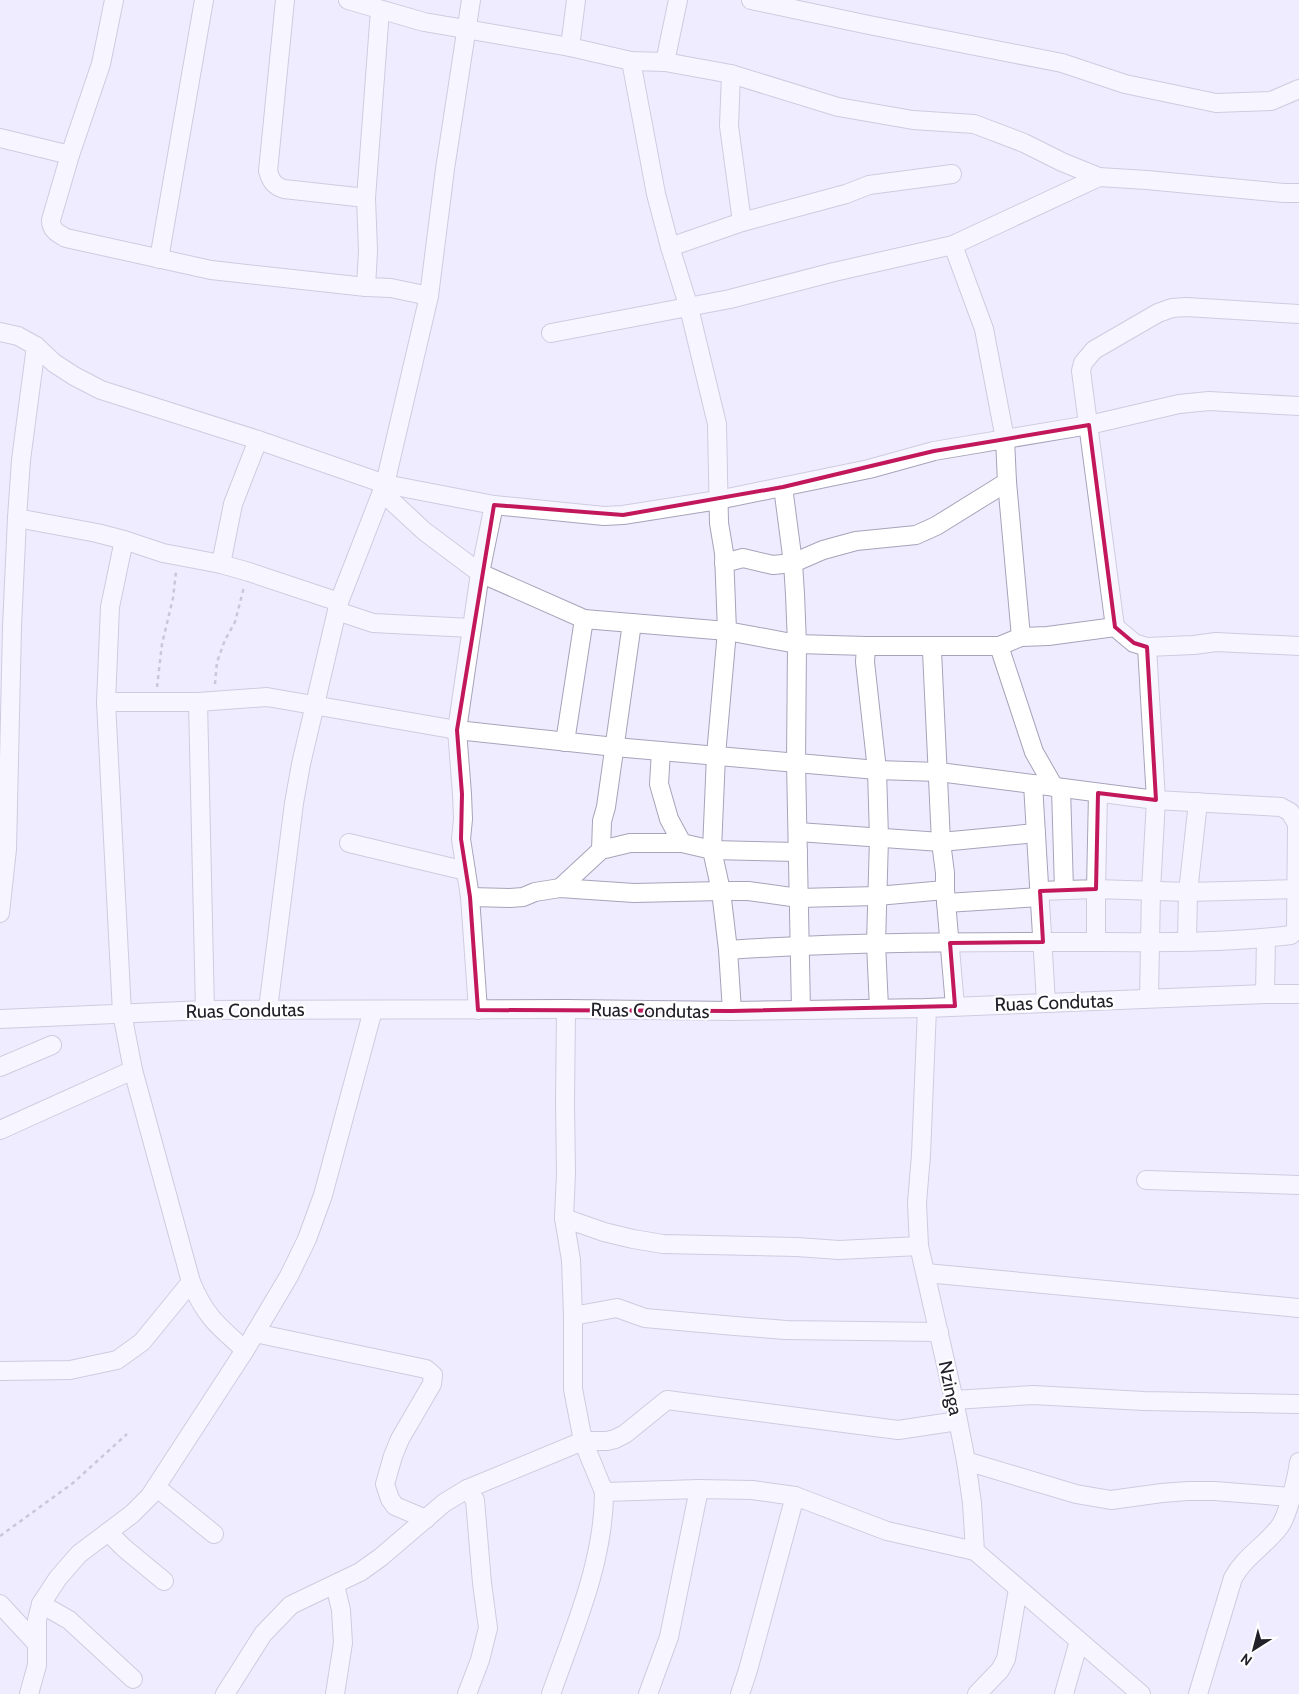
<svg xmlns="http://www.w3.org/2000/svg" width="1299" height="1694" font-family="Cabin,sans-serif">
<rect width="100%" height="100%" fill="#f0ecff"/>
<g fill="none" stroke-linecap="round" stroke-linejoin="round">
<!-- minor casing -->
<g stroke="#a7a3b9" stroke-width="20">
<g id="minor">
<path d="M114 0 101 64 70 155 51 220C51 230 57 233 66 238L211 270 366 287"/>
<path d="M285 0 268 171C271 181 274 186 284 189L366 198"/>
<polyline points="348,0 424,22 570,47 631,61 665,62 731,74 838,107 913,120 974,124 1024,143 1062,162 1099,177 1147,180 1284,193 1299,193"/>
<polyline points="751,0 869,25 1062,63 1125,84 1216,103 1271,101 1299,89"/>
<polyline points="380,10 366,198 368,251 366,287 391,288 429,296"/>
<polyline points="570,47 576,0"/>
<polyline points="631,61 656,194 670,247 689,308 717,424 719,523 724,553 727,631 716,755 712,850 798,852"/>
<polyline points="665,62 678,0"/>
<polyline points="731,74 729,126 742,222"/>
<polyline points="0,138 70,155"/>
<polyline points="953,245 984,329 1005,439 1007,482 1021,637 1048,636 1115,627 1134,643 1147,647 1194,645 1216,642 1299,646"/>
<polyline points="670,247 742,222 846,194 869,185 952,174"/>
<polyline points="159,259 204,0"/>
<polyline points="0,332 18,336 36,346 54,363 74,376 101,390 258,440 385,484 494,505 604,516 623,515 718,500 869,469 934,451 1089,425 1179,404 1209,401 1299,406"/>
<polyline points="551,333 730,299 834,272 953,245 1099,177"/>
<polyline points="783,487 793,563 795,594 797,644 796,762 801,1010"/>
<polyline points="382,492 424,531 480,573 457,730 462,794 463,819 461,839 470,897 478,1010"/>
<polyline points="494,505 480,573 584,619 727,631 797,644 866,646 865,662 877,770 879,838 876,944 879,1008"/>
<polyline points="17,518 97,533 124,540 163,553 221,564 249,572 339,602"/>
<polyline points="724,563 743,558 773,565 793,563 823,550 856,541 916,535 936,526 1007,482"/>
<polyline points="221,564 233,504 258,440"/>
<polyline points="337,611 373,623 471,628"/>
<polyline points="1115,627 1081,371 1083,363 1094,350 1158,313 1172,308 1186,307 1299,314"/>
<polyline points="866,646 930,646"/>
<polyline points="999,646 1034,752 1054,787"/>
<polyline points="1147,647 1156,800 1151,890 1149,998"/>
<polyline points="106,702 110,607 124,540"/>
<polyline points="198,702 205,1010"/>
<polyline points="565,742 584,619"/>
<polyline points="661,751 659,784 669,819 682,843 712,850 721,891 748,891 799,898 877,896 945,890"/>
<polyline points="1033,784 1046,1003"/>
<polyline points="1061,788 1064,890"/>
<polyline points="798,832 941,842 1036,833"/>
<polyline points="349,843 466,871"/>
<polyline points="601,850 602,821 606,807 632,623"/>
<polyline points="560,888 601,850 630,843 682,843"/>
<polyline points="1039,891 1096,889 1098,793"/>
<polyline points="470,897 510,898 523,897 535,892 560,888 634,893 721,891 728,950 732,1011"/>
<polyline points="946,903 1040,897"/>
<polyline points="0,913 7,849 12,627 17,518 21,460 36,346"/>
<polyline points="1187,941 1188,892 1198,802"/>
<polyline points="1096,942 1096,889 1188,892 1297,889"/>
<polyline points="1265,994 1266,938"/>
<polyline points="955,1006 945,890 945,873 941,842 932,651 930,646 999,646 1021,637"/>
<polyline points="927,1008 921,1155 917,1203 919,1246 954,1400 966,1461 972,1503 975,1551 1141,1694"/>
<polyline points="268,1009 294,803 301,764 339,602 385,484 429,296 445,169 471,0"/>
<polyline points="566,1009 565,1104 566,1173 564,1218 571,1260 573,1316 573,1389 583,1441 604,1492 699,1489 752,1490 795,1496 887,1531 975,1551"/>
<polyline points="0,1019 205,1010 566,1009 732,1011 801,1010 927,1008 1265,994 1299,994"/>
<polyline points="0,1067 52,1045"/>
<polyline points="0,1130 133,1070"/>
<polyline points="1146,1180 1299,1185"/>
<polyline points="564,1218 604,1232 633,1239 663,1244 797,1247 839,1250 919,1246"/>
<polyline points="926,1273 1299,1308"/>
<polyline points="573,1316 617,1308 645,1318 735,1326 786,1330 939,1332"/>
<polyline points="255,1333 426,1369 433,1375 432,1384 400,1439 393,1456 385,1484 390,1499 395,1506 426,1519"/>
<path d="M245 1350C218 1326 205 1316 191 1282L133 1070 122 1013 106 702H198L267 697 457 730 615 747 877 770 939 772 1156 800 1281 807 1290 812 1297 824 1296 930 1291 935C1219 944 1145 942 1072 942 957 942 843 942 728 950"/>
<polyline points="0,1371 70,1370 117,1360 142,1342 191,1282"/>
<polyline points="954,1400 1033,1395 1144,1401 1299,1404"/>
<polyline points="966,1461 1076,1494 1111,1500 1162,1493 1188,1491 1215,1491 1290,1497"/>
<polyline points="156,1487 214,1534"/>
<polyline points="467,1489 475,1500 482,1583 488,1628 480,1660 467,1694"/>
<polyline points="108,1532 124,1548 164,1581"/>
<polyline points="0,1604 37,1644"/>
<polyline points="41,1604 69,1620 133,1679"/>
<polyline points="29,1694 37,1665 37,1620 41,1604 58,1578 79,1554 132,1514 150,1496 245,1350 289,1276 307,1239 323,1195 373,1010"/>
<polyline points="225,1694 263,1634 291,1605 360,1572 381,1557 444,1503 467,1489 583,1441 607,1441 615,1439 625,1434 667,1400 898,1430 958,1421"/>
<polyline points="335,1694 343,1643 341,1610 335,1585"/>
<path d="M551 1694C574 1629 604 1562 604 1492"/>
<polyline points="648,1694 669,1637 699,1489"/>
<polyline points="740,1694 748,1670 795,1496"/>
<polyline points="977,1694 1000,1670 1006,1659 1018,1589"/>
<polyline points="1064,1694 1079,1641"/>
<path d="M1198 1694 1233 1578C1245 1556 1265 1546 1280 1526 1288 1515 1297 1477 1299 1462"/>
</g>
</g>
<!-- path -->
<g stroke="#9c99a8" stroke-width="2.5" stroke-dasharray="4 4" stroke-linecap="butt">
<polyline points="215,684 217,662 225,640 235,622 244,587"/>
<polyline points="157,687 162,644 173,598 176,572"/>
<polyline points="0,1536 73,1483 127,1434"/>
</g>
<!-- minor -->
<use href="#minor" stroke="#fff" stroke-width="18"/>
</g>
<!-- marked area -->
<path d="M0 0H1299V1694H0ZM1089 425 1115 627 1134 643 1147 647 1156 800 1098 793 1096 889 1040 891 1043 942 950 943 955 1006 732 1011 478 1010 470 897 461 839 462 794 457 730 494 505 623 515 783 487 934 451Z" fill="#f0ecff" fill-opacity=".55" fill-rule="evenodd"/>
<path fill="none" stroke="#c2185b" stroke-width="4" stroke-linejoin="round" d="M1089 425 1115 627 1134 643 1147 647 1156 800 1098 793 1096 889 1040 891 1043 942 950 943 955 1006 732 1011 478 1010 470 897 461 839 462 794 457 730 494 505 623 515 783 487 934 451Z"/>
<g text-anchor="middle" stroke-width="4.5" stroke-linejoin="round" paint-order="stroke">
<!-- street labels -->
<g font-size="19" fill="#222029" stroke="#fff">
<text transform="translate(1054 1002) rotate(-2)" y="7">Ruas Condutas</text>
<text transform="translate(245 1010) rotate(-1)" y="7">Ruas Condutas</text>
<text transform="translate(650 1010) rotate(1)" y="7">Ruas Condutas</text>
<text transform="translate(951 1388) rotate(78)" y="7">Nzinga</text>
</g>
</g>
<!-- north arrow -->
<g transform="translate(1254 1649) rotate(216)" stroke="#ffffff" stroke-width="4" paint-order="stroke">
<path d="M0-4L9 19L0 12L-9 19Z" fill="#222029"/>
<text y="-8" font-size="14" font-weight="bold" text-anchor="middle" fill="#222029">N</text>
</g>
</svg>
